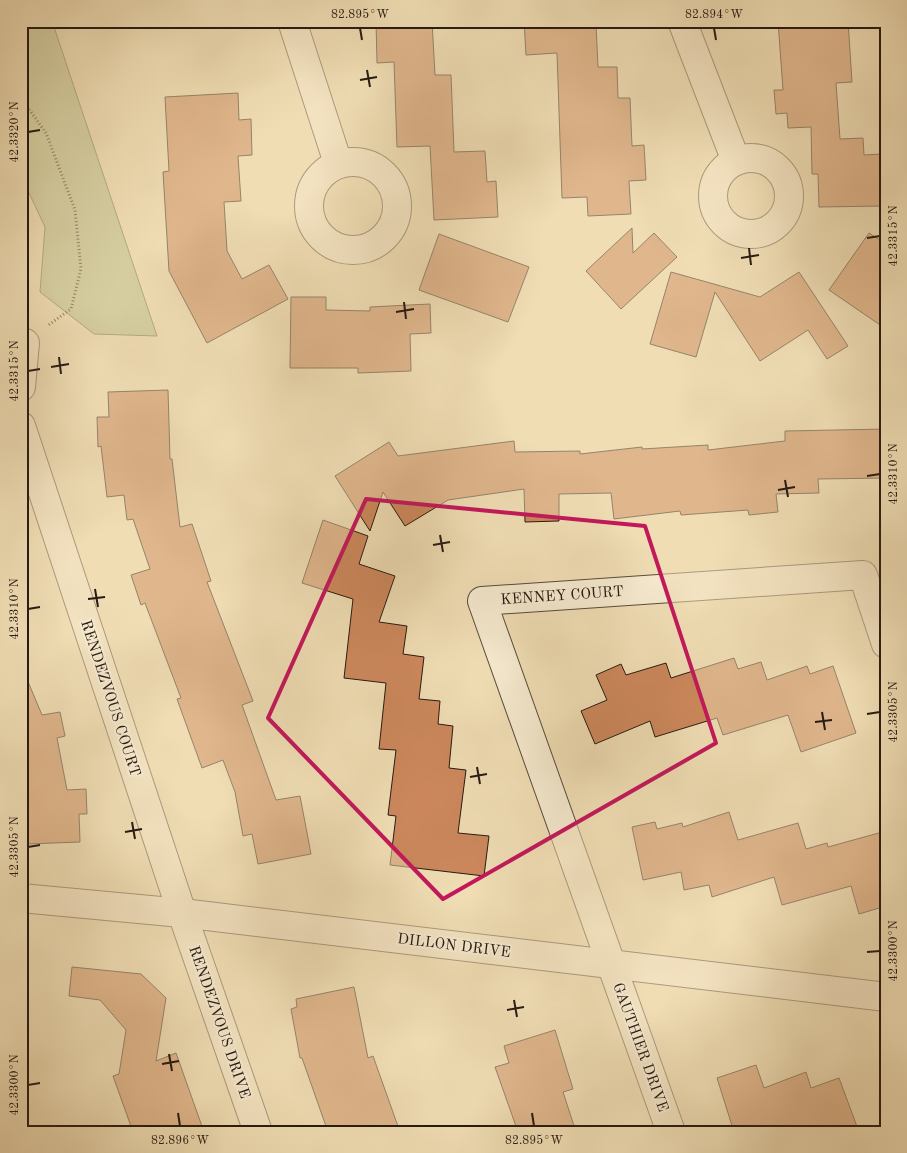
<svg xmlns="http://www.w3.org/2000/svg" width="907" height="1153" font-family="'Old Standard TT',serif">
<rect width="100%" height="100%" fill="#f0ddb4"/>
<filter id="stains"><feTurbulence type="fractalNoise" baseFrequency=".004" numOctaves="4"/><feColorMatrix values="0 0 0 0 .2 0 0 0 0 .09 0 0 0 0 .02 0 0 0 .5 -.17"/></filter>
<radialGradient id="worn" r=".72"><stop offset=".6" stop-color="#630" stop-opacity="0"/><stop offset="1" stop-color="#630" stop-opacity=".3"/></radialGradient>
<!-- green -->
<polygon fill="#b8c18e" stroke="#6f6e50" points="21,21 52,21 157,336 94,334 40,292 45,227 21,176"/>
<!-- building -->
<g fill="#cc885c" stroke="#261a13">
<polygon points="376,21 432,21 435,75 451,75 454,152 485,151 487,182 496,181 498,217 434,220 430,146 397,147 394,62 377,63"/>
<polygon points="524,21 570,21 571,25 596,24 598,67 617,67 618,98 630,98 632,146 644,145 646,180 629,181 631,214 588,216 587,197 562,198 557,53 526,55"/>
<polygon points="778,21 848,21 852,82 836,83 840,139 863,138 864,155 882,154 883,206 819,207 818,174 812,174 811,127 788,128 787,113 776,114 774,90 783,90"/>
<polygon points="238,93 239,120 251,119 252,155 238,156 241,201 224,202 227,251 242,279 269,265 288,299 207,343 169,271 163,172 169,171 165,97"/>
<polygon points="632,228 633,253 654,233 677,257 621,309 586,271"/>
<polygon points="869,233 886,244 886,329 829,290"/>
<polygon points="439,234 529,267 508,322 419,290"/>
<polygon points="671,272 760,297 799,272 848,346 827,359 808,330 760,361 715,292 696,357 650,344"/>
<polygon points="291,297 326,297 326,310 370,311 370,307 430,304 431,333 410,334 411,371 358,373 358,368 290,368"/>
<polygon points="168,390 170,459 172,459 180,527 192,524 211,581 207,582 253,701 242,705 276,800 300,796 311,854 258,864 252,834 243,836 235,792 223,760 202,768 177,699 181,698 145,603 141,605 131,575 150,569 133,519 127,520 124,495 107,497 101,446 98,447 97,417 109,417 108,392"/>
<polygon points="886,429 886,478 818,479 819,493 776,494 778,512 749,515 748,510 681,515 680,511 614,519 611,493 559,494 559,521 525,522 524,489 448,500 405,526 383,492 370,531 335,476 389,442 398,456 514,441 515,452 580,451 580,454 642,447 642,449 708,445 708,450 785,441 785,431"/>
<polygon points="323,520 368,536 359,564 395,576 379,622 407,626 403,654 424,657 419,699 440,701 438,724 453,726 449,768 466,770 458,833 489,836 484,876 390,865 396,816 388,815 396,750 379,749 386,683 344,678 353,599 302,583"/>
<polygon points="734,658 738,669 761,662 767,680 807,666 810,674 833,666 856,733 801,752 788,715 723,735 717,718 655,737 650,721 595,744 581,711 607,700 596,675 621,664 626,675 666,663 671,678"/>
<polygon points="21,665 42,715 60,712 65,736 57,738 67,790 86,789 87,814 79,814 80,842 27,844 26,812 21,812"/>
<polygon points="729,812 738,840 798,823 806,849 827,843 828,847 886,831 886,906 859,914 851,886 782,905 774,877 712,897 709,885 684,890 681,872 643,880 632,827 655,822 657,829 682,823 683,827"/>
<polygon points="72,967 141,974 166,998 156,1061 176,1053 204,1132 133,1132 113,1076 119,1074 126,1030 100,1000 69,996"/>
<polygon points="354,987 368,1058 373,1056 400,1132 328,1132 302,1058 300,1058 291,1009 297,1007 296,999"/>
<polygon points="555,1030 573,1089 563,1092 576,1132 518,1132 495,1067 509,1063 504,1046"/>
<polygon points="756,1065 764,1088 806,1072 811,1088 839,1078 859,1132 734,1132 717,1078"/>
</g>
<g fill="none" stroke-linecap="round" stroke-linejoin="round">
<!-- street casing -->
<g stroke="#584b3b" stroke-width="30">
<g id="street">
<polyline points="292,21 338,163"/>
<polyline points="682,21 736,161"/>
<circle cx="751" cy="196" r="38"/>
<circle cx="353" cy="206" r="44"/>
<polyline points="21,387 25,343"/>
<polyline points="21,426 182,913 258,1132"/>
<polyline points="21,898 182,913 886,997"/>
<polyline points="671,1132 482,601 863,575 886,644"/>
</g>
</g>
<!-- path -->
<polyline stroke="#261a13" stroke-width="3" stroke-dasharray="1 2.5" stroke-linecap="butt" points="21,98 46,133 75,210 81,269 71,309 47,326"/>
<!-- street -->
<use href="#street" stroke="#f5e9ce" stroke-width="28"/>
</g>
<!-- marked area -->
<path d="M0 0H907V1153H0ZM366 499 645 526 716 743 443 899 268 718Z" fill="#f0ddb4" fill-opacity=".55" fill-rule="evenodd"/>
<path fill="none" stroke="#c2185b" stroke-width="4" stroke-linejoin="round" d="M366 499 645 526 716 743 443 899 268 718Z"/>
<!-- ticks -->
<path fill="none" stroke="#261a13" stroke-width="2" d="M360 28 362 40M714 28 716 40M367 70 370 87M360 80 377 77M28 132 40 130M867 238 880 236M749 248 751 265M741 258 759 255M404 302 406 319M396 312 414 309M59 357 61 374M51 367 69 364M28 371 40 369M867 476 880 474M785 480 788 497M778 490 795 487M440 535 443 552M433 545 450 542M95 589 98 607M88 599 105 597M28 609 40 607M822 712 825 730M867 714 880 712M815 722 832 720M477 767 480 784M470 777 487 774M132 822 135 839M125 832 142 829M28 847 40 845M867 952 880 951M514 1000 517 1017M507 1010 524 1007M169 1054 172 1071M162 1064 179 1061M28 1085 40 1083M178 1113 180 1126M532 1113 534 1126"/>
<g text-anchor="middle" stroke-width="4.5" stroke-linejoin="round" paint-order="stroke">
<!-- street labels -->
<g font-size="15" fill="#261a13" stroke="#f5e9ce">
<text transform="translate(562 595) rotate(-4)" y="5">KENNEY COURT</text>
<text transform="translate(111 698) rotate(72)" y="5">RENDEZVOUS COURT</text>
<text transform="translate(454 945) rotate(7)" y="5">DILLON DRIVE</text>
<text transform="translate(220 1022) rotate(71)" y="5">RENDEZVOUS DRIVE</text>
<text transform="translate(641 1047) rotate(70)" y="5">GAUTHIER DRIVE</text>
</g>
</g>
<!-- margin -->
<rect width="907" height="1153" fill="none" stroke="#f0ddb4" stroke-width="55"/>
<rect x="28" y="28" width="852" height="1098" fill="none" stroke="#261a13" stroke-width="2"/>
<g font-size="12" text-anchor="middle" fill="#261a13">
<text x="360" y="18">82.895°W</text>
<text x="714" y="18">82.894°W</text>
<text transform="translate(14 132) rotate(-90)" y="4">42.3320°N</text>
<text transform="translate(893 236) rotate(-90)" y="4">42.3315°N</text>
<text transform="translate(14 371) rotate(-90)" y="4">42.3315°N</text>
<text transform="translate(893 474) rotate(-90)" y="4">42.3310°N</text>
<text transform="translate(14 609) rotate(-90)" y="4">42.3310°N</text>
<text transform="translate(893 712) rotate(-90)" y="4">42.3305°N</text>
<text transform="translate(14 847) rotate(-90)" y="4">42.3305°N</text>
<text transform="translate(893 951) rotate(-90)" y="4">42.3300°N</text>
<text transform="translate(14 1085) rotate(-90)" y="4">42.3300°N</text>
<text x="180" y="1144">82.896°W</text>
<text x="534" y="1144">82.895°W</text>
</g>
<rect width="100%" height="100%" filter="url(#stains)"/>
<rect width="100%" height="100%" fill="url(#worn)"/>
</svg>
